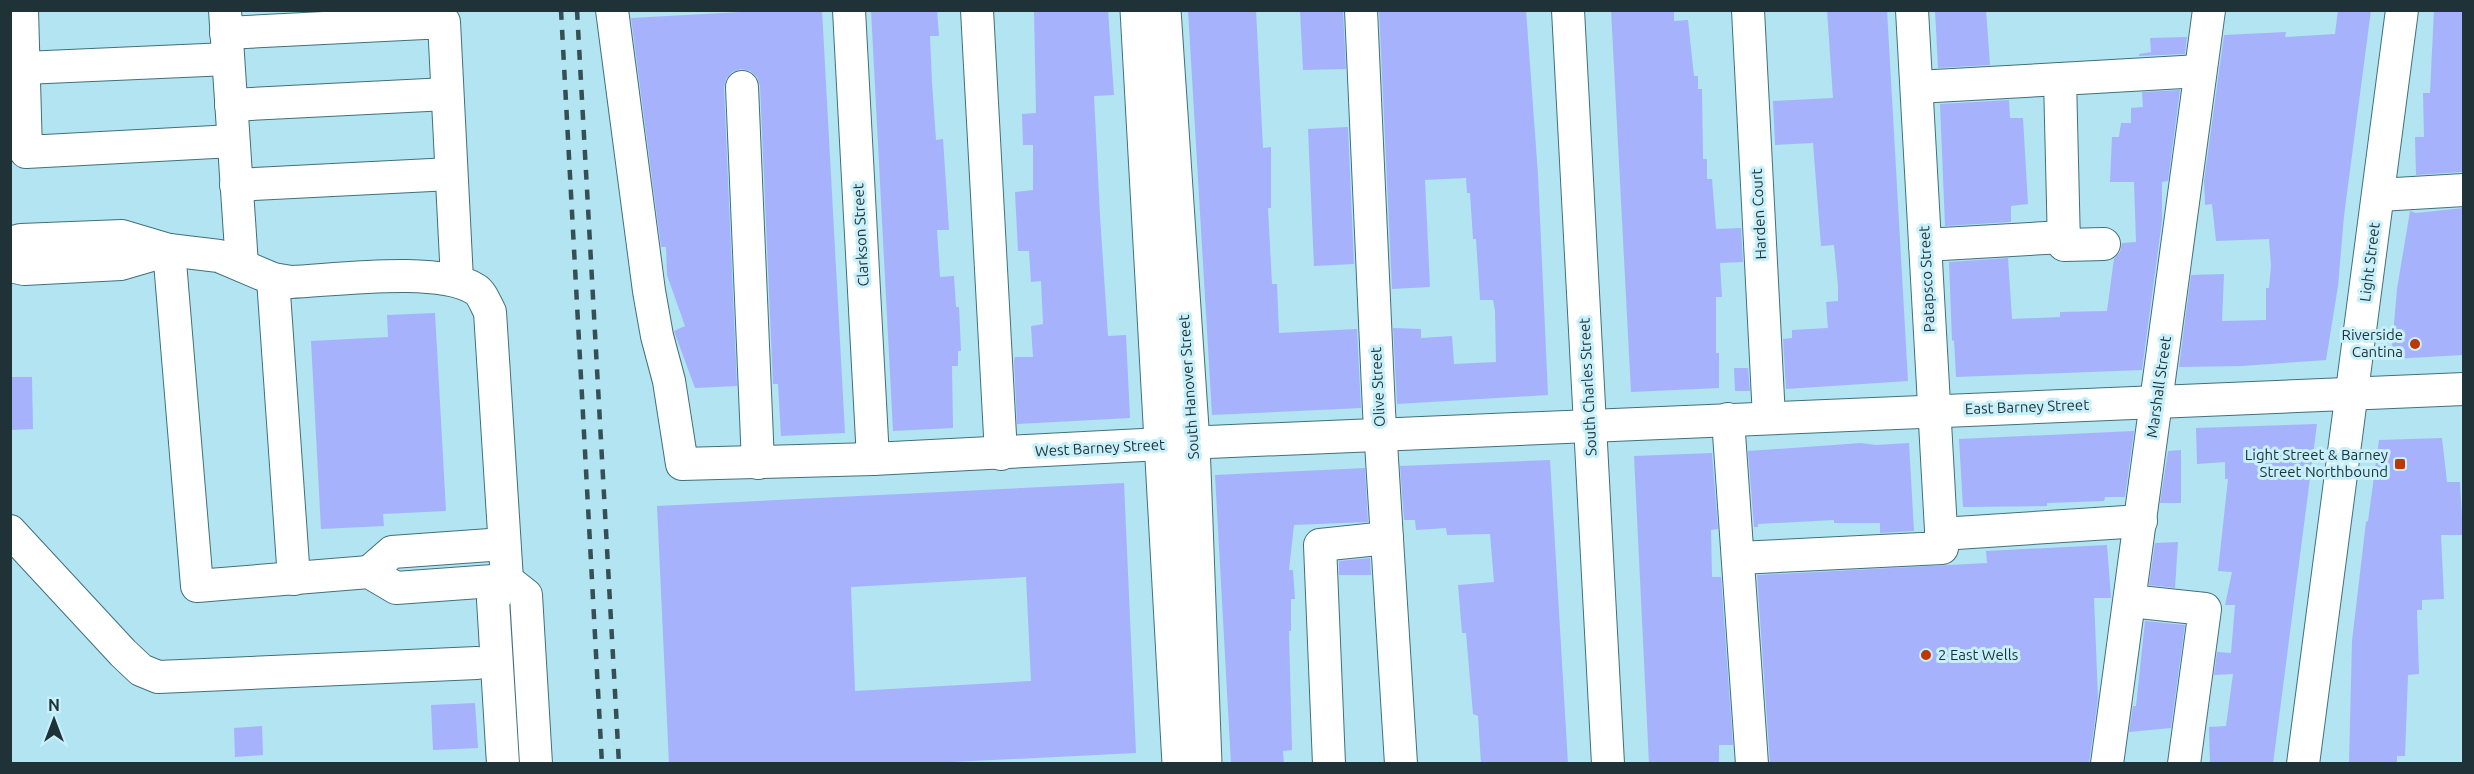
<svg xmlns="http://www.w3.org/2000/svg" width="2474" height="774" font-family="Ubuntu,sans-serif">
<rect width="100%" height="100%" fill="#b2e4f2"/>
<!-- building -->
<g fill="#a6b2fc" fill-rule="evenodd">
<polygon points="777,10 822,10 845,433 781,436 778,384 773,384 760,86 757,77 750,71 741,69 732,72 726,79 724,88 737,386 695,388 674,331 685,326 667,275 666,247 661,247 631,18"/>
<polygon points="871,10 937,10 939,36 930,36 932,83 936,140 943,139 949,230 937,230 940,277 954,276 956,307 959,307 961,351 958,351 958,366 952,366 953,428 893,431"/>
<polygon points="1034,10 1108,10 1114,95 1094,96 1100,216 1108,336 1126,335 1130,418 1017,424 1014,361 1015,357 1033,357 1031,326 1043,324 1041,281 1031,282 1029,251 1018,251 1015,192 1033,190 1033,145 1023,145 1022,114 1036,113"/>
<polygon points="1188,10 1256,10 1263,148 1271,147 1271,208 1268,208 1272,284 1277,284 1279,333 1357,329 1361,408 1212,415"/>
<polygon points="1300,10 1343,10 1346,69 1303,70"/>
<polygon points="1379,10 1526,10 1538,175 1548,395 1397,404 1393,328 1421,329 1421,338 1452,336 1454,364 1496,362 1495,311 1493,300 1480,300 1476,239 1473,239 1470,193 1467,193 1466,178 1425,180 1430,287 1392,289"/>
<polygon points="1611,10 1674,10 1674,21 1688,20 1694,76 1698,76 1698,89 1702,89 1703,159 1707,159 1707,179 1712,179 1716,229 1741,228 1743,262 1720,263 1722,297 1716,297 1716,353 1719,353 1719,388 1631,392"/>
<polygon points="1827,10 1887,10 1908,381 1786,389 1783,339 1792,338 1792,330 1828,328 1826,302 1838,301 1838,286 1834,245 1821,246 1813,143 1775,145 1773,101 1833,98"/>
<polygon points="1935,10 1986,10 1990,65 1938,68"/>
<polygon points="2338,10 2371,10 2344,216 2338,286 2326,360 2242,366 2179,367 2191,275 2224,274 2222,321 2266,320 2266,288 2269,288 2271,266 2269,239 2216,241 2212,204 2205,205 2204,181 2224,35 2286,32 2285,37 2335,34"/>
<polygon points="2434,10 2463,10 2463,172 2416,175 2415,137 2424,137 2423,93 2430,93"/>
<polygon points="2187,37 2185,54 2139,56 2139,54 2151,52 2150,38"/>
<polygon points="2180,90 2168,181 2162,182 2162,221 2142,370 1956,377 1954,340 1952,341 1949,262 2008,258 2012,319 2060,317 2060,312 2107,311 2114,259 2120,252 2122,243 2136,242 2134,182 2110,182 2112,137 2119,137 2121,123 2131,123 2131,108 2143,107 2142,92"/>
<polygon points="2009,100 2010,118 2023,118 2028,204 2011,206 2011,222 1945,226 1940,104"/>
<polygon points="1348,127 1354,264 1314,266 1308,129"/>
<polygon points="2463,208 2463,355 2391,359 2397,289 2410,211 2416,213"/>
<polygon points="435,313 446,511 383,514 384,526 321,529 311,341 388,337 387,315"/>
<polygon points="1734,368 1748,368 1750,391 1735,391"/>
<polygon points="10,377 32,377 33,429 10,430"/>
<polygon points="2317,424 2273,764 2210,764 2209,727 2226,726 2233,674 2214,675 2217,652 2231,653 2235,605 2225,605 2232,572 2218,571 2228,479 2225,479 2225,462 2197,464 2196,428"/>
<polygon points="2134,431 2125,497 2105,497 2104,501 2047,503 2047,506 1963,507 1959,439"/>
<polygon points="2442,438 2447,482 2460,482 2463,535 2441,535 2444,599 2422,600 2422,610 2417,610 2419,674 2408,675 2405,756 2397,756 2397,764 2349,764 2352,641 2366,522 2368,521 2379,440"/>
<polygon points="1861,443 1876,445 1909,443 1914,531 1880,533 1880,523 1834,523 1834,520 1758,524 1758,527 1754,527 1748,451"/>
<polygon points="2181,450 2181,503 2160,503 2168,451"/>
<polygon points="1712,453 1718,529 1711,530 1712,577 1721,577 1733,745 1719,745 1719,764 1649,764 1634,456"/>
<polygon points="1550,460 1568,764 1481,764 1478,716 1473,714 1466,633 1462,633 1458,585 1494,582 1490,534 1447,535 1446,528 1416,530 1415,520 1404,520 1400,466"/>
<polygon points="1365,468 1368,522 1294,525 1289,570 1293,570 1295,599 1291,599 1291,631 1289,631 1292,750 1283,751 1284,764 1231,764 1215,475"/>
<path d="M1124 483 1136 753 912 764H669L657 506ZM1026 577 1031 681 855 691 851 587Z"/>
<polygon points="2178,542 2175,588 2149,585 2155,543"/>
<polygon points="2107,545 2111,598 2094,598 2098,698 2089,764 1770,764 1757,575 1987,563 1986,551"/>
<polygon points="1370,558 1371,575 1339,575 1339,561"/>
<polygon points="2145,621 2185,625 2171,728 2129,732 2133,706 2136,706"/>
<polygon points="475,703 478,748 433,750 431,705"/>
<polygon points="262,726 263,755 235,757 234,728"/>
</g>
<g fill="none" stroke-linecap="round" stroke-linejoin="round">
<!-- minor casing -->
<g stroke="#41707c" stroke-width="34">
<g id="minor">
<polyline points="22,10 26,152 233,141"/>
<polyline points="225,10 242,265"/>
<polyline points="612,10 649,291 657,336 669,381 682,464 873,459 1162,444 2464,389"/>
<polyline points="849,10 873,459"/>
<polyline points="977,10 1001,454"/>
<polyline points="1361,10 1379,411 1401,764"/>
<polyline points="1568,10 1608,764"/>
<polyline points="1748,10 1769,418"/>
<polyline points="226,33 444,22 457,280"/>
<polyline points="24,68 228,59"/>
<polyline points="742,87 758,463"/>
<polyline points="1917,87 2060,79"/>
<polyline points="231,105 447,94"/>
<polyline points="236,185 451,174"/>
<polyline points="2379,195 2464,190"/>
<path d="M10 243 21 240 122 236 169 250 219 256 273 279 291 282C336 280 439 266 475 289 482 293 486 305 490 312L507 580 493 600 503 764"/>
<polyline points="2104,244 2064,245 2060,79 2200,71"/>
<polyline points="1925,245 2063,237"/>
<polyline points="169,250 197,586 369,572 396,588 507,580 526,595 536,764"/>
<polyline points="10,266 24,269 121,264 169,250"/>
<polyline points="273,279 294,579"/>
<polyline points="1728,419 1752,764"/>
<polyline points="10,531 123,653 141,670 158,677 477,663"/>
<polyline points="1941,534 2141,521"/>
<polyline points="1738,558 1942,548 1912,10"/>
<polyline points="369,572 392,552 504,544"/>
<polyline points="2130,601 2205,609 2184,764"/>
<polyline points="1329,764 1320,545 1387,538"/>
<polyline points="2107,764 2209,10"/>
<polyline points="2303,764 2402,10"/>
</g>
</g>
<!-- major casing -->
<g stroke="#41707c" stroke-width="35">
<g id="major">
<polyline points="1137,10 1179,764"/>
<polyline points="1164,10 1193,443 1205,764"/>
</g>
</g>
<!-- minor -->
<use href="#minor" stroke="#fff" stroke-width="32"/>
<!-- major -->
<use href="#major" stroke="#fff" stroke-width="33"/>
<!-- rail -->
<g stroke="#364f55" stroke-width="4.5" stroke-dasharray="10 10" stroke-linecap="butt">
<polyline points="561,10 602,764"/>
<polyline points="577,10 619,764"/>
</g>
</g>
<!-- markers -->
<g fill="#be3600" stroke="#c8f0fb" stroke-width="2">
<circle cx="2415" cy="344" r="6"/>
<rect x="2394" y="458" width="12" height="12" rx="3"/>
<circle cx="1926" cy="655" r="6"/>
</g>
<g text-anchor="middle" stroke-width="6" stroke-linejoin="round" paint-order="stroke">
<!-- street labels -->
<g font-size="15" fill="#1e3237" stroke="#c8f0fb">
<text transform="translate(1759 214) rotate(-93)" y="5">Harden Court</text>
<text transform="translate(861 235) rotate(-93)" y="5">Clarkson Street</text>
<text transform="translate(2370 262) rotate(-83)" y="5">Light Street</text>
<text transform="translate(1927 279) rotate(-93)" y="5">Patapsco Street</text>
<text transform="translate(1189 387) rotate(-94)" y="5">South Hanover Street</text>
<text transform="translate(1378 387) rotate(-93)" y="5">Olive Street</text>
<text transform="translate(1588 387) rotate(-93)" y="5">South Charles Street</text>
<text transform="translate(2159 387) rotate(-82)" y="5">Marshall Street</text>
<text transform="translate(2027 407) rotate(-2)" y="5">East Barney Street</text>
<text transform="translate(1100 448) rotate(-3)" y="5">West Barney Street</text>
</g>
<!-- poi labels -->
<g font-size="15" fill="#1e3237" stroke="#c8f0fb" text-anchor="end">
<text x="2403" y="340">Riverside<tspan x="2403" dy="17">Cantina</tspan></text>
<text x="2388" y="460">Light Street &amp; Barney<tspan x="2388" dy="17">Street Northbound</tspan></text>
<text x="1938" y="660" text-anchor="start">2 East Wells</text>
</g>
</g>
<!-- border -->
<rect width="2474" height="774" fill="none" stroke="#1e3237" stroke-width="24"/>
<!-- north arrow -->
<g transform="translate(54 720)" stroke="#c8f0fb" stroke-width="4.5" paint-order="stroke">
<path d="M0-4.5L10 22L0 15L-10 22Z" fill="#1e3237"/>
<text y="-9" font-size="16" font-weight="bold" text-anchor="middle" fill="#1e3237">N</text>
</g>
</svg>
